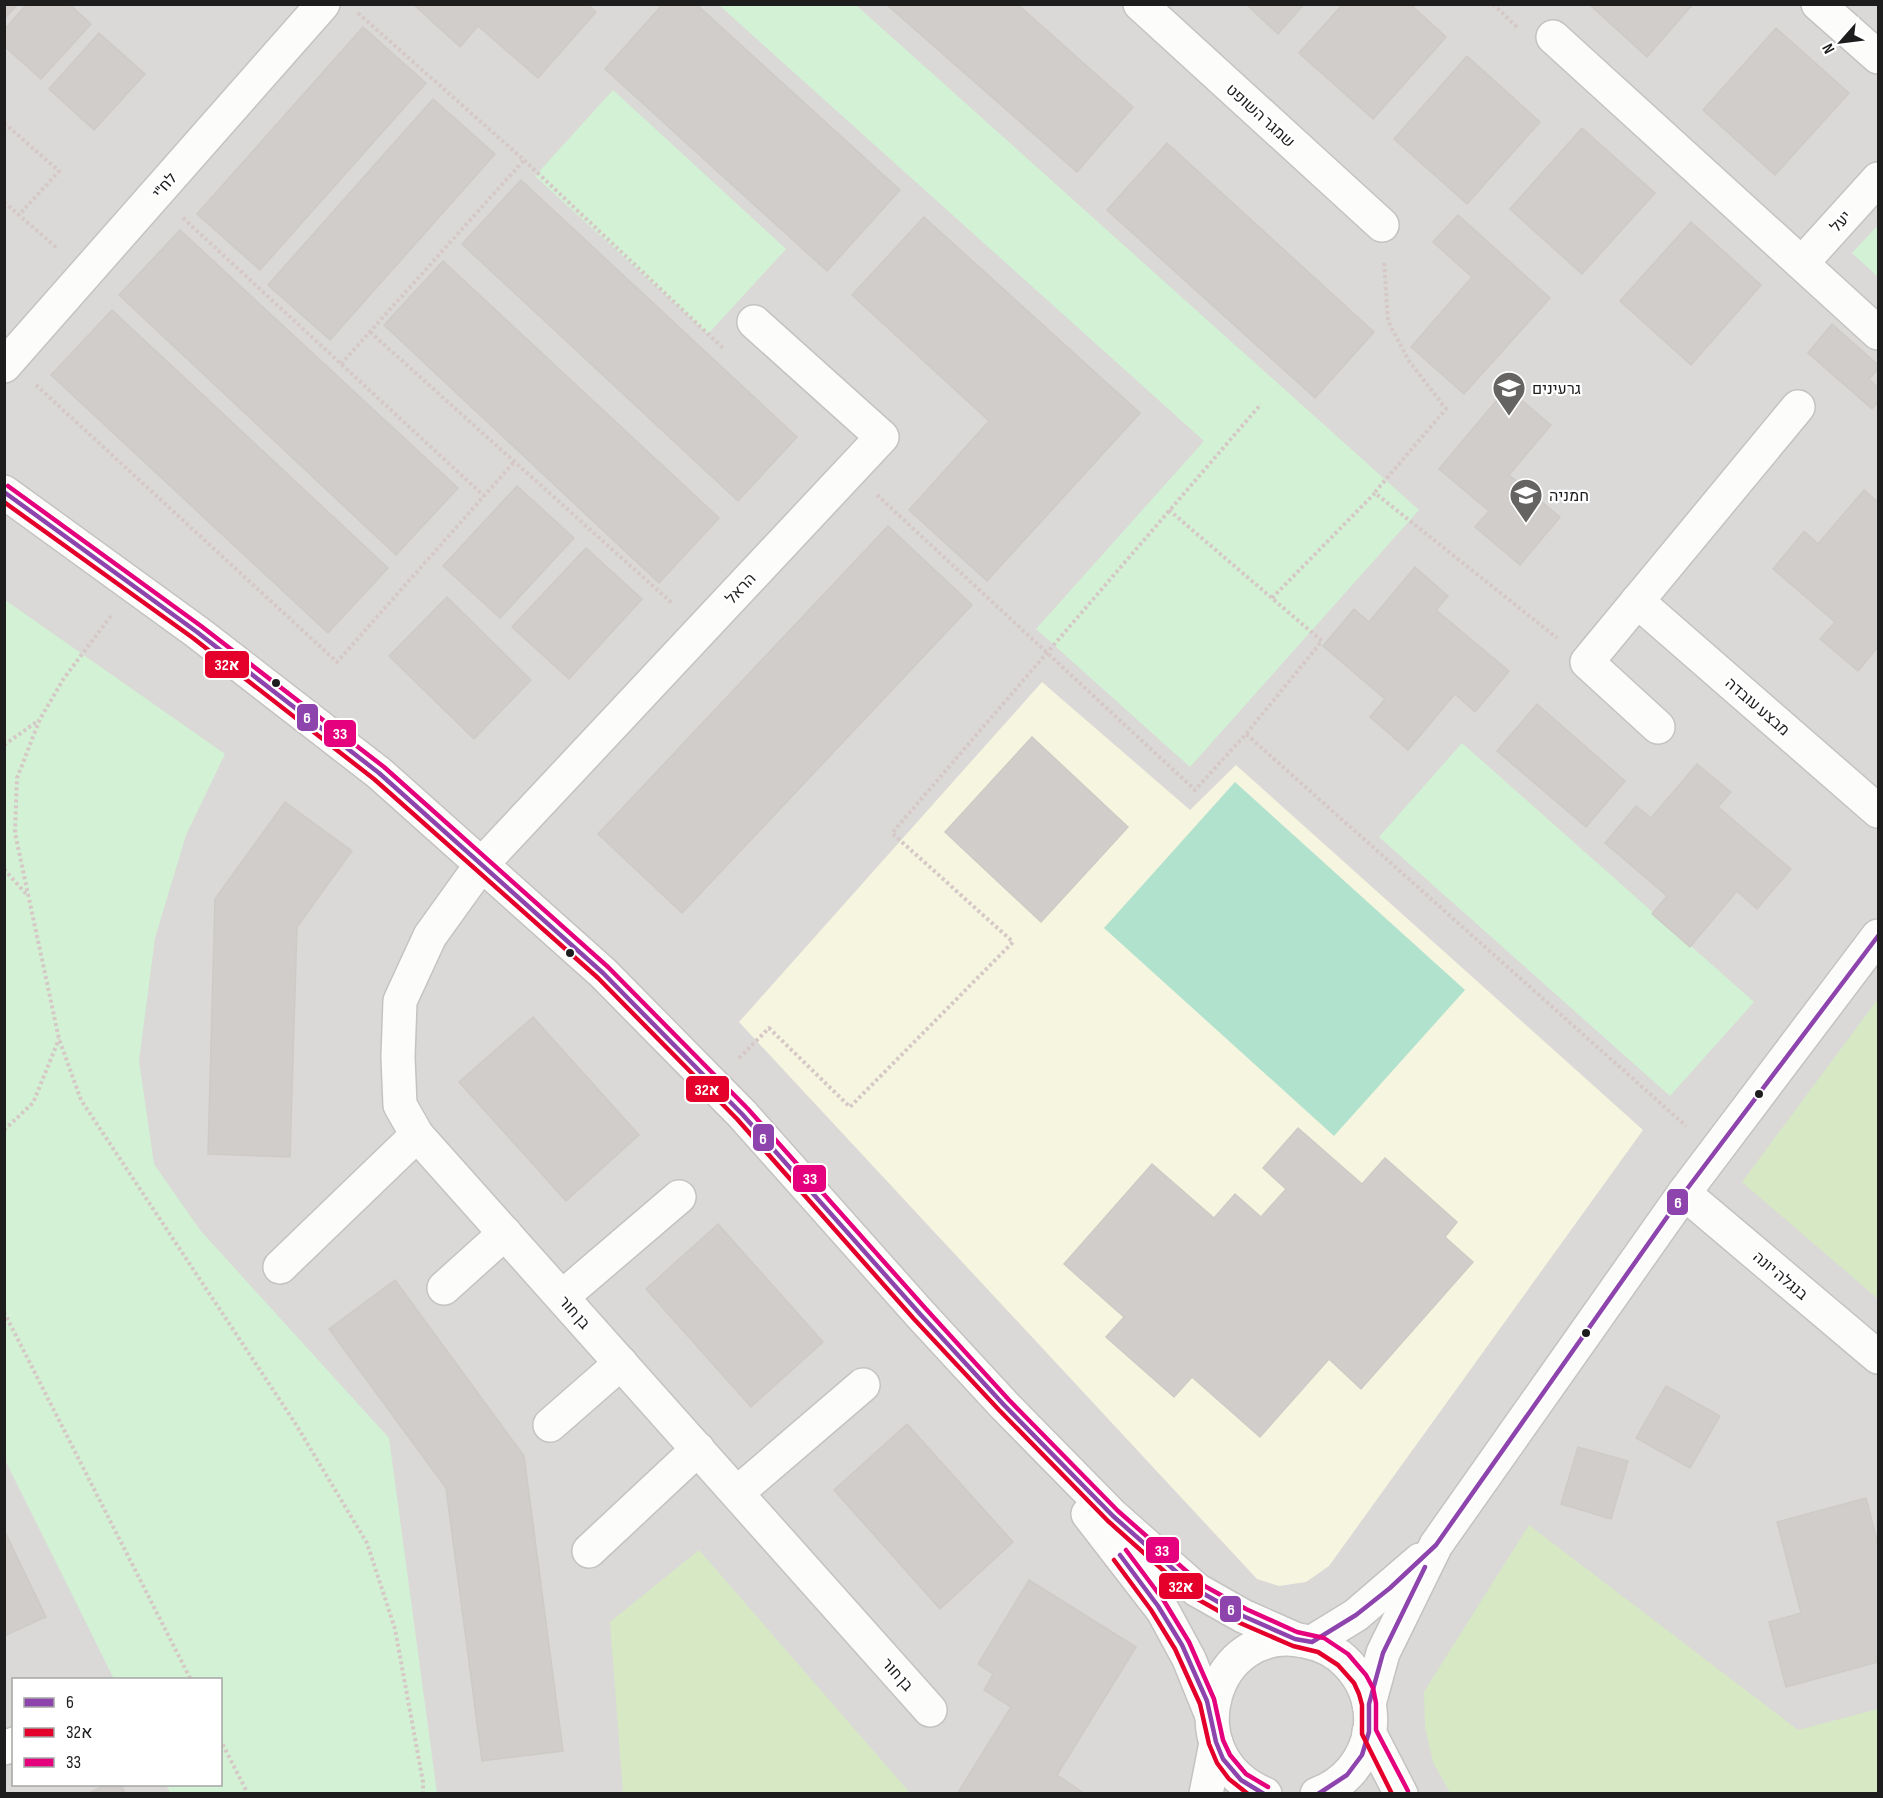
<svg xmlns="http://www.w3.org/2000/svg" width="1883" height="1798" font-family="'Sofia Sans Condensed',Heebo,sans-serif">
<rect width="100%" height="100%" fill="#ebe9e6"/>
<!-- residential -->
<path fill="#dad9d7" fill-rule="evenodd" d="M5 5H1878V1793L5 1794ZM14 1680H220V1784H14Z"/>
<!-- education -->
<polygon fill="#f5f5e0" points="1042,682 1190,810 1236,765 1643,1130 1329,1566 1306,1582 1279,1586 1257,1579 739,1022"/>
<!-- grass -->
<g fill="#d7e8c4">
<polygon points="1878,999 1878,1299 1742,1182"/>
<polygon points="1529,1525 1798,1730 1878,1709 1878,1793 1450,1793 1433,1762 1425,1727 1424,1692"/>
<polygon points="699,1550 910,1793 623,1793 610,1622"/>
</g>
<!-- park -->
<g fill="#d3f1d4">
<polygon points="719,5 856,5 1419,510 1190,767 1036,629 1204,441"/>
<polygon points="613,90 786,249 708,334 535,176"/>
<polygon points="1878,225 1878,277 1852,253"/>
<polygon points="5,600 225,754 186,835 155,938 139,1061 154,1164 200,1230 389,1438 437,1793 170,1793 166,1785 220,1784 220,1680 114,1679 5,1460"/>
<polygon points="1462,743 1754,1002 1670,1096 1379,837"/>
</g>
<!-- pitch -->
<polygon fill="#b1e2ce" points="1235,782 1465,990 1334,1136 1104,928"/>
<!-- building -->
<g fill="#d0cdca" stroke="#cecbc7" stroke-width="1.5">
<polygon points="4,4 18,4 4,19"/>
<polygon points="27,4 69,4 91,24 41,79 4,46 4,30"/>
<polygon points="413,4 587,4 596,12 538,78 478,26 460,47"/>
<polygon points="663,4 696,4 900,190 827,271 605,69"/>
<polygon points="886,4 1017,4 1133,107 1077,172"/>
<polygon points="1246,4 1304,4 1278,34"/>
<polygon points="1343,4 1410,4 1446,37 1373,119 1299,53"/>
<polygon points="1589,4 1693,4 1647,57"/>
<polygon points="363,27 426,83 260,270 197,214"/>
<polygon points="1776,28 1849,93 1775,175 1703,110"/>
<polygon points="99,33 145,74 94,130 49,89"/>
<polygon points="1467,56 1540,122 1467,204 1394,139"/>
<polygon points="433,99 495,154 330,340 268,285"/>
<polygon points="1582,128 1655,193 1582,274 1510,209"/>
<polygon points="1167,143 1374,332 1315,398 1107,210"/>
<polygon points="521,180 797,437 738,501 462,244"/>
<polygon points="1458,215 1550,298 1464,394 1411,347 1472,277 1433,242"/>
<polygon points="924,217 1140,413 987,581 909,510 989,421 852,295"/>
<polygon points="1691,222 1761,285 1691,365 1620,301"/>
<polygon points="180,230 458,488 396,555 119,295"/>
<polygon points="443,261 719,518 659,583 384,325"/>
<polygon points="112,310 388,568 328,633 51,375"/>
<polygon points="1832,324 1878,365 1878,369 1869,379 1878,388 1878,402 1872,409 1808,353"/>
<polygon points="1507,388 1551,425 1509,475 1560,517 1520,565 1475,527 1489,511 1439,469"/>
<polygon points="517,486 574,538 500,618 443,566"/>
<polygon points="1864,490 1878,502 1878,647 1858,671 1820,639 1835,622 1773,569 1804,531 1818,544"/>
<polygon points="888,526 972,605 682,913 598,834"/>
<polygon points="586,548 642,599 569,679 512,627"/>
<polygon points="1415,567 1448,596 1436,610 1509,671 1475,712 1455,694 1408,750 1370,717 1385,699 1323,646 1354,609 1369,622"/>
<polygon points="447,597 531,680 474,739 389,656"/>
<polygon points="1537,704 1625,781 1586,827 1497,751"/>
<polygon points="1032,737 1128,827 1041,922 945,832"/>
<polygon points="1697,764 1731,792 1718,807 1791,869 1757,909 1737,891 1690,947 1652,914 1667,896 1605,843 1636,806 1651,818"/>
<polygon points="285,802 352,851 297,927 290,1157 208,1154 215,899"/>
<polygon points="533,1017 639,1135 566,1201 459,1082"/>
<polygon points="1298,1128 1362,1184 1385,1158 1457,1222 1445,1237 1473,1262 1361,1389 1329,1359 1260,1437 1192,1377 1174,1397 1106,1337 1124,1317 1064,1264 1152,1164 1214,1218 1235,1194 1261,1217 1286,1189 1263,1168"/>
<polygon points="718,1224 823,1342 751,1407 646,1289"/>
<polygon points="395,1280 524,1456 563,1751 482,1761 446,1488 329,1329"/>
<polygon points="1666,1386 1720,1416 1690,1468 1636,1438"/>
<polygon points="907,1424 1013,1542 940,1609 834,1490"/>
<polygon points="1578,1447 1628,1461 1611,1519 1561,1504"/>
<polygon points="1866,1498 1878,1544 1878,1662 1786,1687 1769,1622 1801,1613 1777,1522"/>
<polygon points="4,1530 46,1617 4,1636"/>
<polygon points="1029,1580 1136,1647 1057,1775 1085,1794 957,1794 1011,1707 984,1690 993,1674 978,1664"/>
<polygon points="106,1784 121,1784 125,1794 88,1794"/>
</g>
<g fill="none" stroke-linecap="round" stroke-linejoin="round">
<!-- minor casing -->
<g stroke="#c4c3c2" stroke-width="36">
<g id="minor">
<polyline points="1140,4 1382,225"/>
<polyline points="1818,4 1878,57"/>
<polyline points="1553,37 1878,333"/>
<polyline points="1802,263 1878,179"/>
<polyline points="754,322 882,437 481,865 430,936 400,1001 398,1057 400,1105 417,1135 930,1710"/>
<polyline points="4,366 323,4"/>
<polyline points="4,492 197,632 379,773 603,973 742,1114 920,1314 1004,1405 1113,1516 1197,1590 1243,1616 1295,1639"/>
<polyline points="1637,601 1878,811"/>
<polyline points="1658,727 1587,662 1798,407"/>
<polyline points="1684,1193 1878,1357"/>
<polyline points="280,1267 417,1135"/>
<polyline points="444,1288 505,1233"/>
<polyline points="562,1297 679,1197"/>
<polyline points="550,1425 621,1363"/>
<polyline points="737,1493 863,1385"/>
<polyline points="1088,1514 1163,1611 1189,1659 1212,1716"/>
<polyline points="589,1551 698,1449"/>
<polyline points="1312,1642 1356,1615 1420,1560"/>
<polyline points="1369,1704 1383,1653 1436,1545 1684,1193 1878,936"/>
<polyline points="1369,1732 1401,1794"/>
<polyline points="4,1748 14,1744"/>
<polyline points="1206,1794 1216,1743"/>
<path d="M1265 1794C1172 1755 1213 1622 1304 1641 1321 1644 1336 1651 1348 1664 1365 1682 1373 1705 1370 1730 1365 1760 1345 1784 1317 1794"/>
</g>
</g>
<!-- path -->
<g stroke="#d5c8c6" stroke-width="4" stroke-dasharray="3 3" stroke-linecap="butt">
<polyline points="1493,4 1517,27"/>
<polyline points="358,13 524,160 724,349"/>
<polyline points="4,123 59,171 19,215"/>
<polyline points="4,202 58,249"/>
<polyline points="183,218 484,496"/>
<polyline points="370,332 673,604"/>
<polyline points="341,364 524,160"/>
<polyline points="36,385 337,662 515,461"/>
<polyline points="1375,492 1446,409 1409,361 1388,321 1384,262"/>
<polyline points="877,495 1195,790 1246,734 1686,1126"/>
<polyline points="1169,510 1322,641 1246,734"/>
<polyline points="1272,598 1375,493 1557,638"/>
<polyline points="111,616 64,678 40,719 17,778 15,833 59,1039 81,1100 295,1423 367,1543 395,1629 423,1782 423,1794"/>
<polyline points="4,745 39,720"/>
<polyline points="4,869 27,895"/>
<polyline points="739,1058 769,1028 850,1107 1013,942 892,833 1261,404"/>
<polyline points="4,1130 33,1103 59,1039"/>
<polyline points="4,1312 191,1680"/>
<polyline points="220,1739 248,1794"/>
</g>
<!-- minor -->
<use href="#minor" stroke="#fcfcfb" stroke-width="33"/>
<!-- bus-1 casing -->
<g stroke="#fff" stroke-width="9">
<g id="bus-1">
<polyline points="4,492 197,632 379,773 603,973 742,1114 920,1314 1004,1405 1113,1516 1197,1590 1243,1616 1295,1639 1312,1642 1356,1615 1390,1588 1436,1545 1684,1193 1878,936"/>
<polyline points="1120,1555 1158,1606 1182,1645 1207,1701 1216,1742 1223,1759 1241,1780 1264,1794"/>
<polyline points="1318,1794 1347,1775 1362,1755 1369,1732 1369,1704 1383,1653 1425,1567"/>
</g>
</g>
<!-- bus-2 casing -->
<g stroke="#fff" stroke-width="9">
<g id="bus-2">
<polyline points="4,502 193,638 374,779 598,978 737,1119 914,1319 999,1410 1108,1521 1192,1596 1240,1623 1293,1646 1318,1652 1338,1665 1354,1683 1359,1694 1362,1705 1362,1734 1392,1794"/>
<polyline points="1114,1560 1151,1610 1175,1649 1200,1704 1209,1744 1217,1763 1229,1779 1248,1794"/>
</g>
</g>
<!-- bus-3 casing -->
<g stroke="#fff" stroke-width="9">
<g id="bus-3">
<polyline points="8,486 201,626 384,767 608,967 748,1109 926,1309 1009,1400 1118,1511 1201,1584 1246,1609 1297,1632 1324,1638 1348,1654 1366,1675 1373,1688 1376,1703 1376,1730 1408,1791"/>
<polyline points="1126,1550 1164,1601 1189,1642 1214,1699 1223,1740 1230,1755 1246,1774 1268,1787"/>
</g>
</g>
<!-- bus-1 -->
<use href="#bus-1" stroke="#8e44ad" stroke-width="4.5"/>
<!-- bus-2 -->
<use href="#bus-2" stroke="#e4002b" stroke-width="4.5"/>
<!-- bus-3 -->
<use href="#bus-3" stroke="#e5007d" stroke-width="4.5"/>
</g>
<!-- icons -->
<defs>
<g id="school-pin" transform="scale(1.725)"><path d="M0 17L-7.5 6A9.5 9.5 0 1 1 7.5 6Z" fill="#656463" stroke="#fff"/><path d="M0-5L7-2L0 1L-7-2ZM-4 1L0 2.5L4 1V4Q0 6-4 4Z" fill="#fff"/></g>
</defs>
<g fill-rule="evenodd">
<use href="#school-pin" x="1509" y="388"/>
<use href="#school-pin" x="1526" y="495"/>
</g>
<!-- markers -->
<g fill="#1d1d1d" stroke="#fff" stroke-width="2">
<circle cx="276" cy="683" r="5"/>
<circle cx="570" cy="953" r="5"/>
<circle cx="1759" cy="1094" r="5"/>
<circle cx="1586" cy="1333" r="5"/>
</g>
<g text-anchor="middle" stroke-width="4.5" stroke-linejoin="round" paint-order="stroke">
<!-- street labels -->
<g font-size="16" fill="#1d1d1d" stroke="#fff">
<text transform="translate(1261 115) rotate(42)" y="6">שמגר השופט</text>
<text transform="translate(164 185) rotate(-49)" y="6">לח"י</text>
<text transform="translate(1840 221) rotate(-48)" y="6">יעל</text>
<text transform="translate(740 588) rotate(-47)" y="6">הראל</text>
<text transform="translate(1758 706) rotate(41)" y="6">מבצע עובדה</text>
<text transform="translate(1781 1275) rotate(40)" y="6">בנגלה יונה</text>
<text transform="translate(575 1312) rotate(48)" y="6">בן חור</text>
<text transform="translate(898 1674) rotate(48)" y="6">בן חור</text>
</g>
<!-- poi labels -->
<g font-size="16" fill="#1d1d1d" stroke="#fff" text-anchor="start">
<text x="1532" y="394">גרעינים</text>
<text x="1549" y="501">חמניה</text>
</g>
</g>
<g stroke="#fff" stroke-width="2">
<rect x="204" y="650" width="46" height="29" rx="6" fill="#e4002b"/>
<rect x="296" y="703" width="23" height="29" rx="6" fill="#8e44ad"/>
<rect x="323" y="719" width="34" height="29" rx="6" fill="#e5007d"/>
<rect x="685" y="1075" width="45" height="28" rx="6" fill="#e4002b"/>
<rect x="752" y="1123" width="23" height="29" rx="6" fill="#8e44ad"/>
<rect x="792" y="1164" width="35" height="29" rx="6" fill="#e5007d"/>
<rect x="1666" y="1188" width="23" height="28" rx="6" fill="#8e44ad"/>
<rect x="1145" y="1536" width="35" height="28" rx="6" fill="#e5007d"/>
<rect x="1158" y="1572" width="46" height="28" rx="6" fill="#e4002b"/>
<rect x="1219" y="1595" width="23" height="28" rx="6" fill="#8e44ad"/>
</g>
<g font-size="16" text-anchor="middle" font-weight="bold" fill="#fff">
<text x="227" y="670">32א</text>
<text x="307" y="723">6</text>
<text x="340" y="739">33</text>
<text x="707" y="1095">32א</text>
<text x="763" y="1144">6</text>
<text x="810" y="1184">33</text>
<text x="1678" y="1208">6</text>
<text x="1162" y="1556">33</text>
<text x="1181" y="1592">32א</text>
<text x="1231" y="1615">6</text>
</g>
<!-- border -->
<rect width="1883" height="1798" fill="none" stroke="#1d1d1d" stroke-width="12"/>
<!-- legend -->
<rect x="12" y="1678" width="210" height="108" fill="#ffffff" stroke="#a5a5a5" stroke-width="1.5"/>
<rect x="24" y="1698" width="30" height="9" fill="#8e44ad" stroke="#a5a5a5" stroke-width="1.5"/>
<text x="66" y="1708" font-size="18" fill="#1d1d1d">6</text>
<rect x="24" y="1728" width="30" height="9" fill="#e4002b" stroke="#a5a5a5" stroke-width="1.5"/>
<text x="66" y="1738" font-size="18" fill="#1d1d1d">32א</text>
<rect x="24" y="1758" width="30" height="9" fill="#e5007d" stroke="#a5a5a5" stroke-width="1.5"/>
<text x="66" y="1768" font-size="18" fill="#1d1d1d">33</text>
<!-- north arrow -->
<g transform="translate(1841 42) rotate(242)" stroke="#ffffff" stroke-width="4.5" paint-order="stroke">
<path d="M0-4.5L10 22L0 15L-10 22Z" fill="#1d1d1d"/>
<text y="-9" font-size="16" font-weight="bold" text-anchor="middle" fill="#1d1d1d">N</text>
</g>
</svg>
